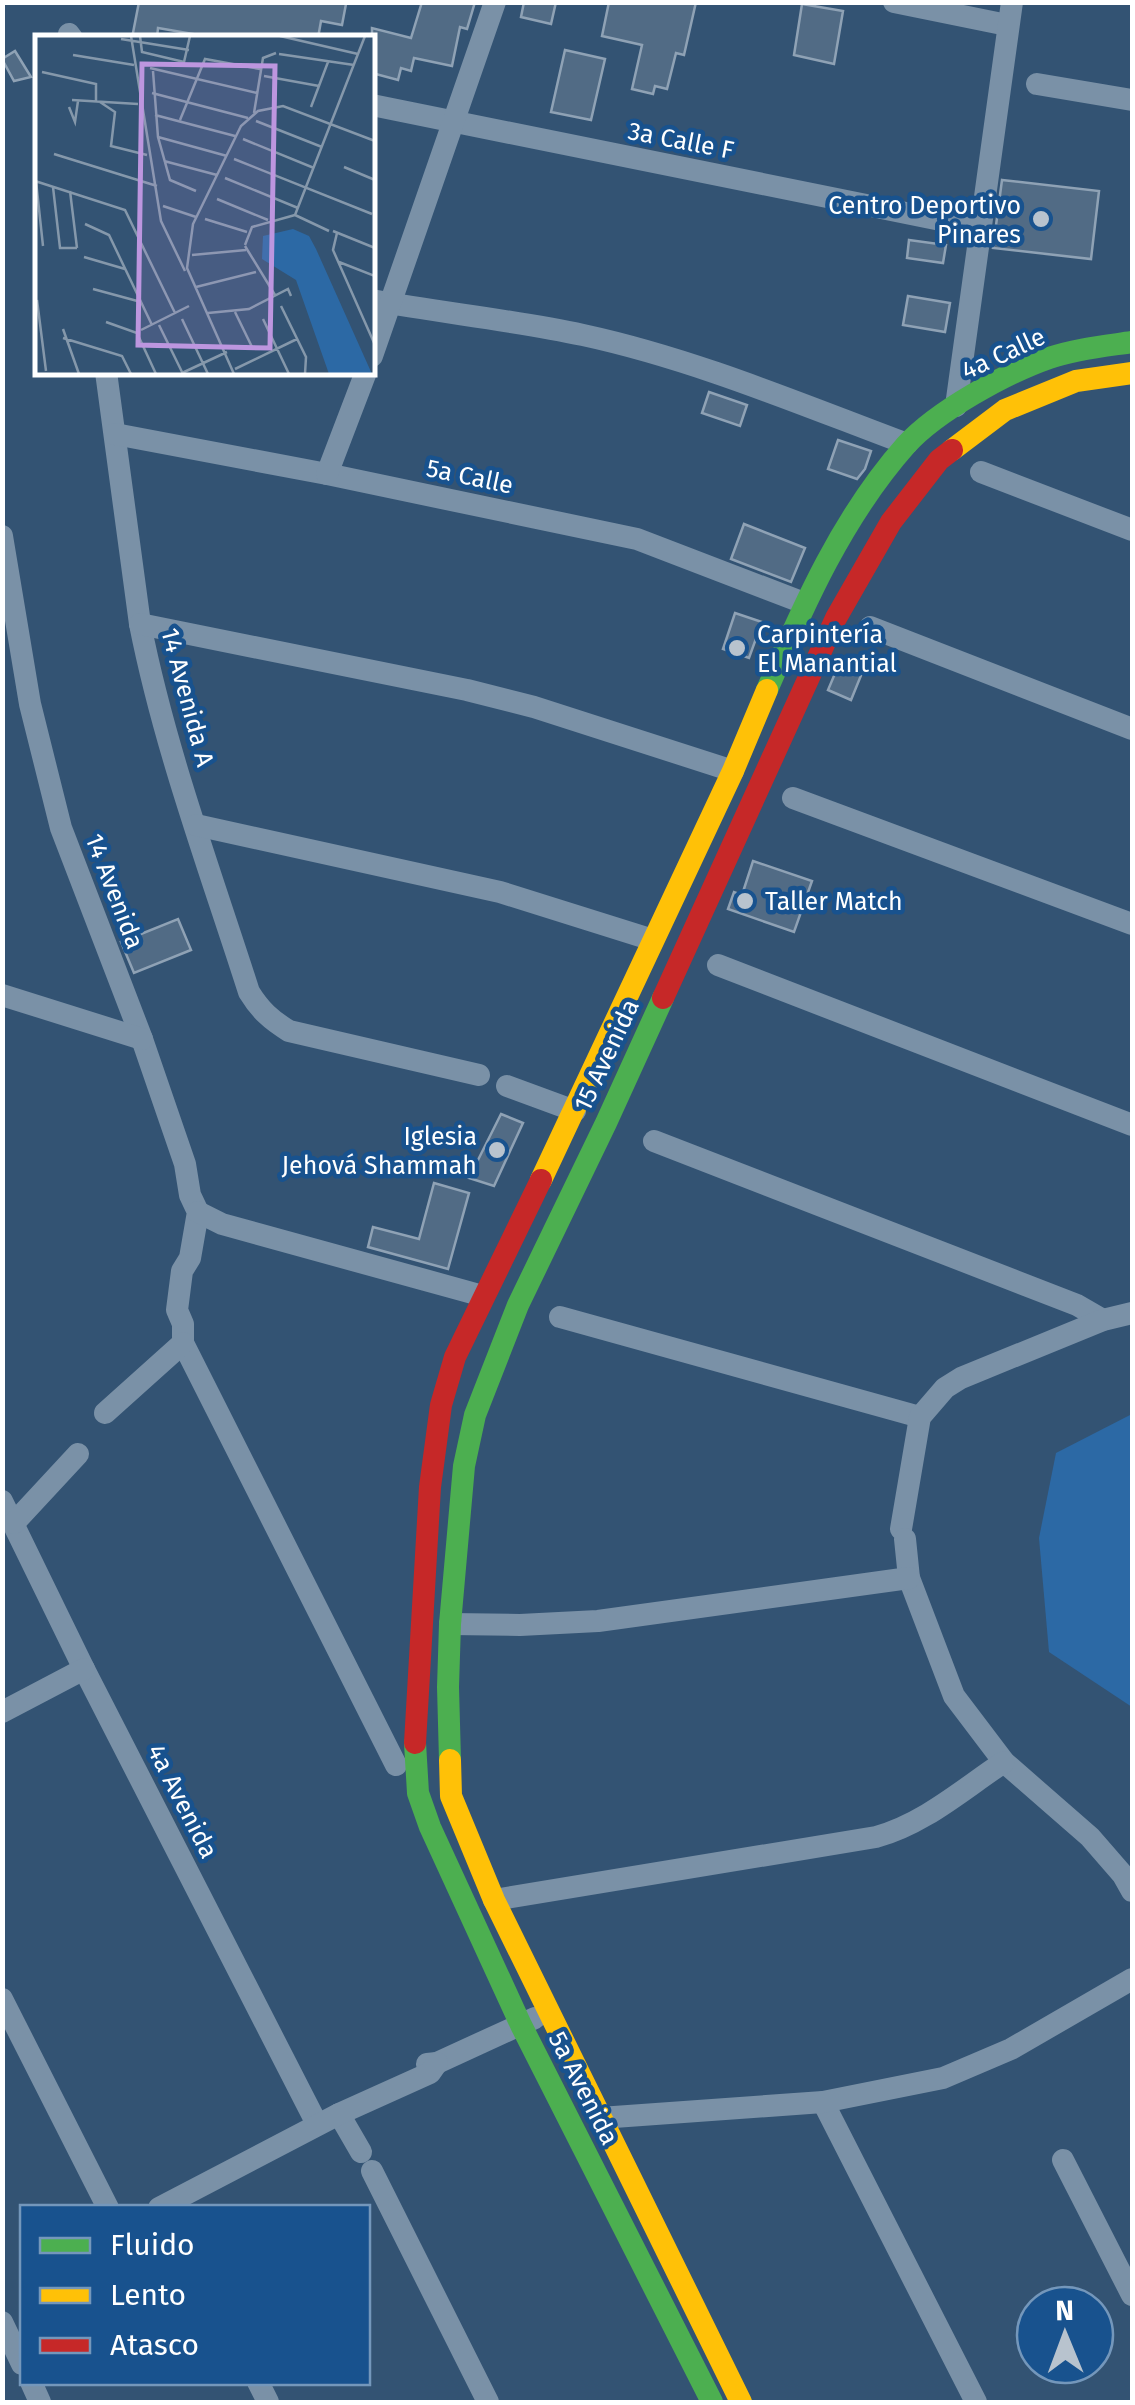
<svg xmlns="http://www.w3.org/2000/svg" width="1135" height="2405" font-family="'Fira Sans',sans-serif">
<rect width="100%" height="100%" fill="#335373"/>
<!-- green -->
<polygon fill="#2c69a5" points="1132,1414 1132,1707 1049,1652 1039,1538 1056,1453"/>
<!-- building -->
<g fill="#516b85" stroke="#8fa2b5" stroke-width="2.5">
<polygon points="139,2 337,2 346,4 342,25 321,21 318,38 216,38 158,28 157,38 132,38"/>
<polygon points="422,2 475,2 467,29 460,27 452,66 414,58 411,71 401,68 398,80 372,73 372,28 411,38"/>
<polygon points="524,2 556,2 551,24 521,17"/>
<polygon points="609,2 696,2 684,55 676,53 667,89 655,86 653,94 632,89 642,45 602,36"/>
<polygon points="802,4 843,11 834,64 794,55"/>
<polygon points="565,50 605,59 591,120 551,112"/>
<polygon points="15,51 31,77 14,81 2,59"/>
<polygon points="1002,180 1099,191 1091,259 993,248"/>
<polygon points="909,240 946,245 943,263 907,258"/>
<polygon points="908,296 950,303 945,332 903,325"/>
<polygon points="709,392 747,405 740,426 702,413"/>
<polygon points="838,440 871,451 865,469 857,479 828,469"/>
<polygon points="744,524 805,548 791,582 731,559"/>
<polygon points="735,613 762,622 749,658 723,649"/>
<polygon points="839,664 862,673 851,700 828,690"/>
<polygon points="753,861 812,881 794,932 728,909 734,892 742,895"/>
<polygon points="178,919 191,950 134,973 121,942"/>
<polygon points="501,1114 523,1123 494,1186 469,1178"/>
<polygon points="434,1183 469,1193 448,1269 368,1247 373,1227 419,1239"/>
</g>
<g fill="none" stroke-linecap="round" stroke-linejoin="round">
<!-- street -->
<g stroke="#7a91a7" stroke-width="22">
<polyline points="894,2 1007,25"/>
<polyline points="69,34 72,38"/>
<polyline points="1037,84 1132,100"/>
<polyline points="372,105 980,228"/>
<path d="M372 300C442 313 513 320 583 335 694 359 800 404 907 444"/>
<polyline points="372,356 495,2"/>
<path d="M106 372 140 624C165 750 210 870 249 992 260 1010 271 1020 289 1031L479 1075"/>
<polyline points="956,406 1012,2"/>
<polyline points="115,434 327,474 637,539 804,603"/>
<polyline points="981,472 1132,530"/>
<polyline points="327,474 366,372"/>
<polyline points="2,536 30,704 61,828 142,1039 185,1164 190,1195 198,1212 190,1258 182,1271 177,1310 183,1324 183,1343 396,1765"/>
<polyline points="140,624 467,690 534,707 733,771"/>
<polyline points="870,627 1132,729"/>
<polyline points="793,798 1132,924"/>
<polyline points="196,825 500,892 653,940"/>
<polyline points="718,965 1132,1125"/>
<polyline points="2,995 142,1039"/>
<polyline points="507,1086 575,1111"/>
<polyline points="654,1141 1077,1305 1103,1320"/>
<polyline points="198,1212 222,1224 483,1296"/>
<polyline points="560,1317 920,1417"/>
<polyline points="105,1413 183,1343"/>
<polyline points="2,1501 84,1669 317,2124"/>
<polyline points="14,1523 78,1454"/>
<polyline points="901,1529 920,1417 945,1388 961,1378 1103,1320 1132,1313"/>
<polyline points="905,1539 909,1578 954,1696 1004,1762 1090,1837 1123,1875 1132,1891"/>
<polyline points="450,1624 520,1625 598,1621 909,1578"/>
<polyline points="2,1712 84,1669"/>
<path d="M494 1900 876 1837C924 1824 963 1789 1004 1762"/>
<polyline points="2,1999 108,2208"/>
<polyline points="427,2064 437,2063 535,2018"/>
<polyline points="823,2102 976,2402"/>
<polyline points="339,2114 361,2152"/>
<polyline points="600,2118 823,2102 943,2078 1011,2049 1132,1979"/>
<polyline points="1063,2160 1132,2295"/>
<polyline points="372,2171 488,2402"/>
<polyline points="159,2208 339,2114 430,2073 437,2063"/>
<polyline points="2,2322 22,2364"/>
<polyline points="31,2382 40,2402"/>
<polyline points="258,2382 268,2402"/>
</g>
<!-- fast -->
<g stroke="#4caf50" stroke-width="22">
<path d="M767 690C804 604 843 516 906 445 937 411 1006 373 1049 358 1075 349 1105 346 1132 342"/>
<polyline points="415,1743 418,1793 430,1827 521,2025 712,2402"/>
<polyline points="450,1760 448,1687 450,1624 464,1466 475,1415 518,1305 606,1123 663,998"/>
</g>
<!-- slow -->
<g stroke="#ffc107" stroke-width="22">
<polyline points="952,450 1005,410 1076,381 1132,373"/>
<polyline points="541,1180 733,771 767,690"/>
<polyline points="450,1760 451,1796 494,1900 741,2402"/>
</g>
<!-- jam -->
<g stroke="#c62828" stroke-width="22">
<polyline points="663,998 836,618 891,522 939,460 952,450"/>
<polyline points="415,1743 430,1487 441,1405 455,1357 541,1180"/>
</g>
</g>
<!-- markers -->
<g fill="#b8c3ce" stroke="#18528e" stroke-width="4">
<circle cx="1041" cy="219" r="10"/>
<circle cx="737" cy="648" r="10"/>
<circle cx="745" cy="901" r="10"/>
<circle cx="497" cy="1150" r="10"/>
</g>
<g text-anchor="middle" stroke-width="9" stroke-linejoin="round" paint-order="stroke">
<!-- street labels -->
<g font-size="25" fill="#fff" stroke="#18528e">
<text transform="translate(681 140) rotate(11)" y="9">3a Calle F</text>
<text transform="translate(1003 353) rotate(-25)" y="9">4a Calle</text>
<text transform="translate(470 476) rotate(12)" y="9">5a Calle</text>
<text transform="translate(188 697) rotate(75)" y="9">14 Avenida A</text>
<text transform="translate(115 891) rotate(69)" y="9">14 Avenida</text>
<text transform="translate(606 1055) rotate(-65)" y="9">15 Avenida</text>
<text transform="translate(183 1801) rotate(63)" y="9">4a Avenida</text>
<text transform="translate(584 2088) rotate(63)" y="9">5a Avenida</text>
</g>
<!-- poi labels -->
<g font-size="25" fill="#fff" stroke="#18528e" text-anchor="end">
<text x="1021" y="214">Centro Deportivo<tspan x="1021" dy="29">Pinares</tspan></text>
<text x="757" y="643" text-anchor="start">Carpintería<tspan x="757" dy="29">El Manantial</tspan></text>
<text x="765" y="910" text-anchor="start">Taller Match</text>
<text x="477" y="1145">Iglesia<tspan x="477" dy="29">Jehová Shammah</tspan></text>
</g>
</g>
<!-- overview -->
<g transform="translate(35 35)">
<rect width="340" height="340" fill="#335373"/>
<path d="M258 194 274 201 281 214 337 339H294L261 245 227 224 228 201Z" fill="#2c69a5"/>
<path fill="none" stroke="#8598ab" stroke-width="2.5" d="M96 1 126 186 150 236M105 1 107 17 149 27 155 1M245 1 323 19M86 4 154 15M244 19 319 30M38 20 99 30M115 33 222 58M118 36 123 102 135 145 161 156M7 37 61 49V67M229 41 284 51M117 58 213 83M37 65 103 69M65 67 80 77 76 111 112 120M34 72 40 87 43 66M276 72 293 27M219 78 228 23 241 18M120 80 200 101M145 85 170 24 225 34M221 86 287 112M123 102 192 121M208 104 279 133M19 119 122 151M199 124 337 179M129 126 182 140M309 132 340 145M190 143 263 173M0 146 90 175 140 278M1 146 8 211M18 152 25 213H42M35 156 42 213M182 164 233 185M128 171 161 182M260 180 330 1M260 180 294 196M170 184 212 197M50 189 74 200 117 290M298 196 340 213M302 198 298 215 340 310M210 210 217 192 260 180M210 211 240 260M157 220 211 215M49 222 90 234M304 227 340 241V255M161 252 221 237M58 254 106 267M2 265 11 336M246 271 271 322 270 339M200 277 218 314M173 278 214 274 253 254 256 261M147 284 173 339M228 284 254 339M71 287 102 298 121 339M124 290 148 339M28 294 44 339M106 295 154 271M28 303 87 321 96 339M200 334 262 304M147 338 192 317M199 339 152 233 158 189 206 91 223 76 248 71 340 106"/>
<path fill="#bd96df" fill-opacity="0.15" stroke="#bd96df" stroke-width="5" d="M107 29 240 31 235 313 103 310Z"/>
<rect width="340" height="340" fill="none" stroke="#fff" stroke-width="5"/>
</g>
<!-- border -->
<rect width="1135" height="2405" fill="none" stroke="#ffffff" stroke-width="10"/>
<!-- legend -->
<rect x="20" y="2205" width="350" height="180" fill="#18528e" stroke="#7497bb" stroke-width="2.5"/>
<rect x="40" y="2238" width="50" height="15" fill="#4caf50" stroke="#7497bb" stroke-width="2.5"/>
<text x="110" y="2255" font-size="30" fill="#ffffff">Fluido</text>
<rect x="40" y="2288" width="50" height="15" fill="#ffc107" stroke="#7497bb" stroke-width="2.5"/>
<text x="110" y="2305" font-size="30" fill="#ffffff">Lento</text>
<rect x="40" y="2338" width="50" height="15" fill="#c62828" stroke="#7497bb" stroke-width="2.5"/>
<text x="110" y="2355" font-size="30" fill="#ffffff">Atasco</text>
<!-- north arrow -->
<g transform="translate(1065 2335) rotate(359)"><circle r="48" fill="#18528e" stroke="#7497bb" stroke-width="2.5"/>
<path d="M0-8L18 38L0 25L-18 38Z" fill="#b8c3ce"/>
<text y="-15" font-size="28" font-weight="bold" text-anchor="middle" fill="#ffffff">N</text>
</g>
</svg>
